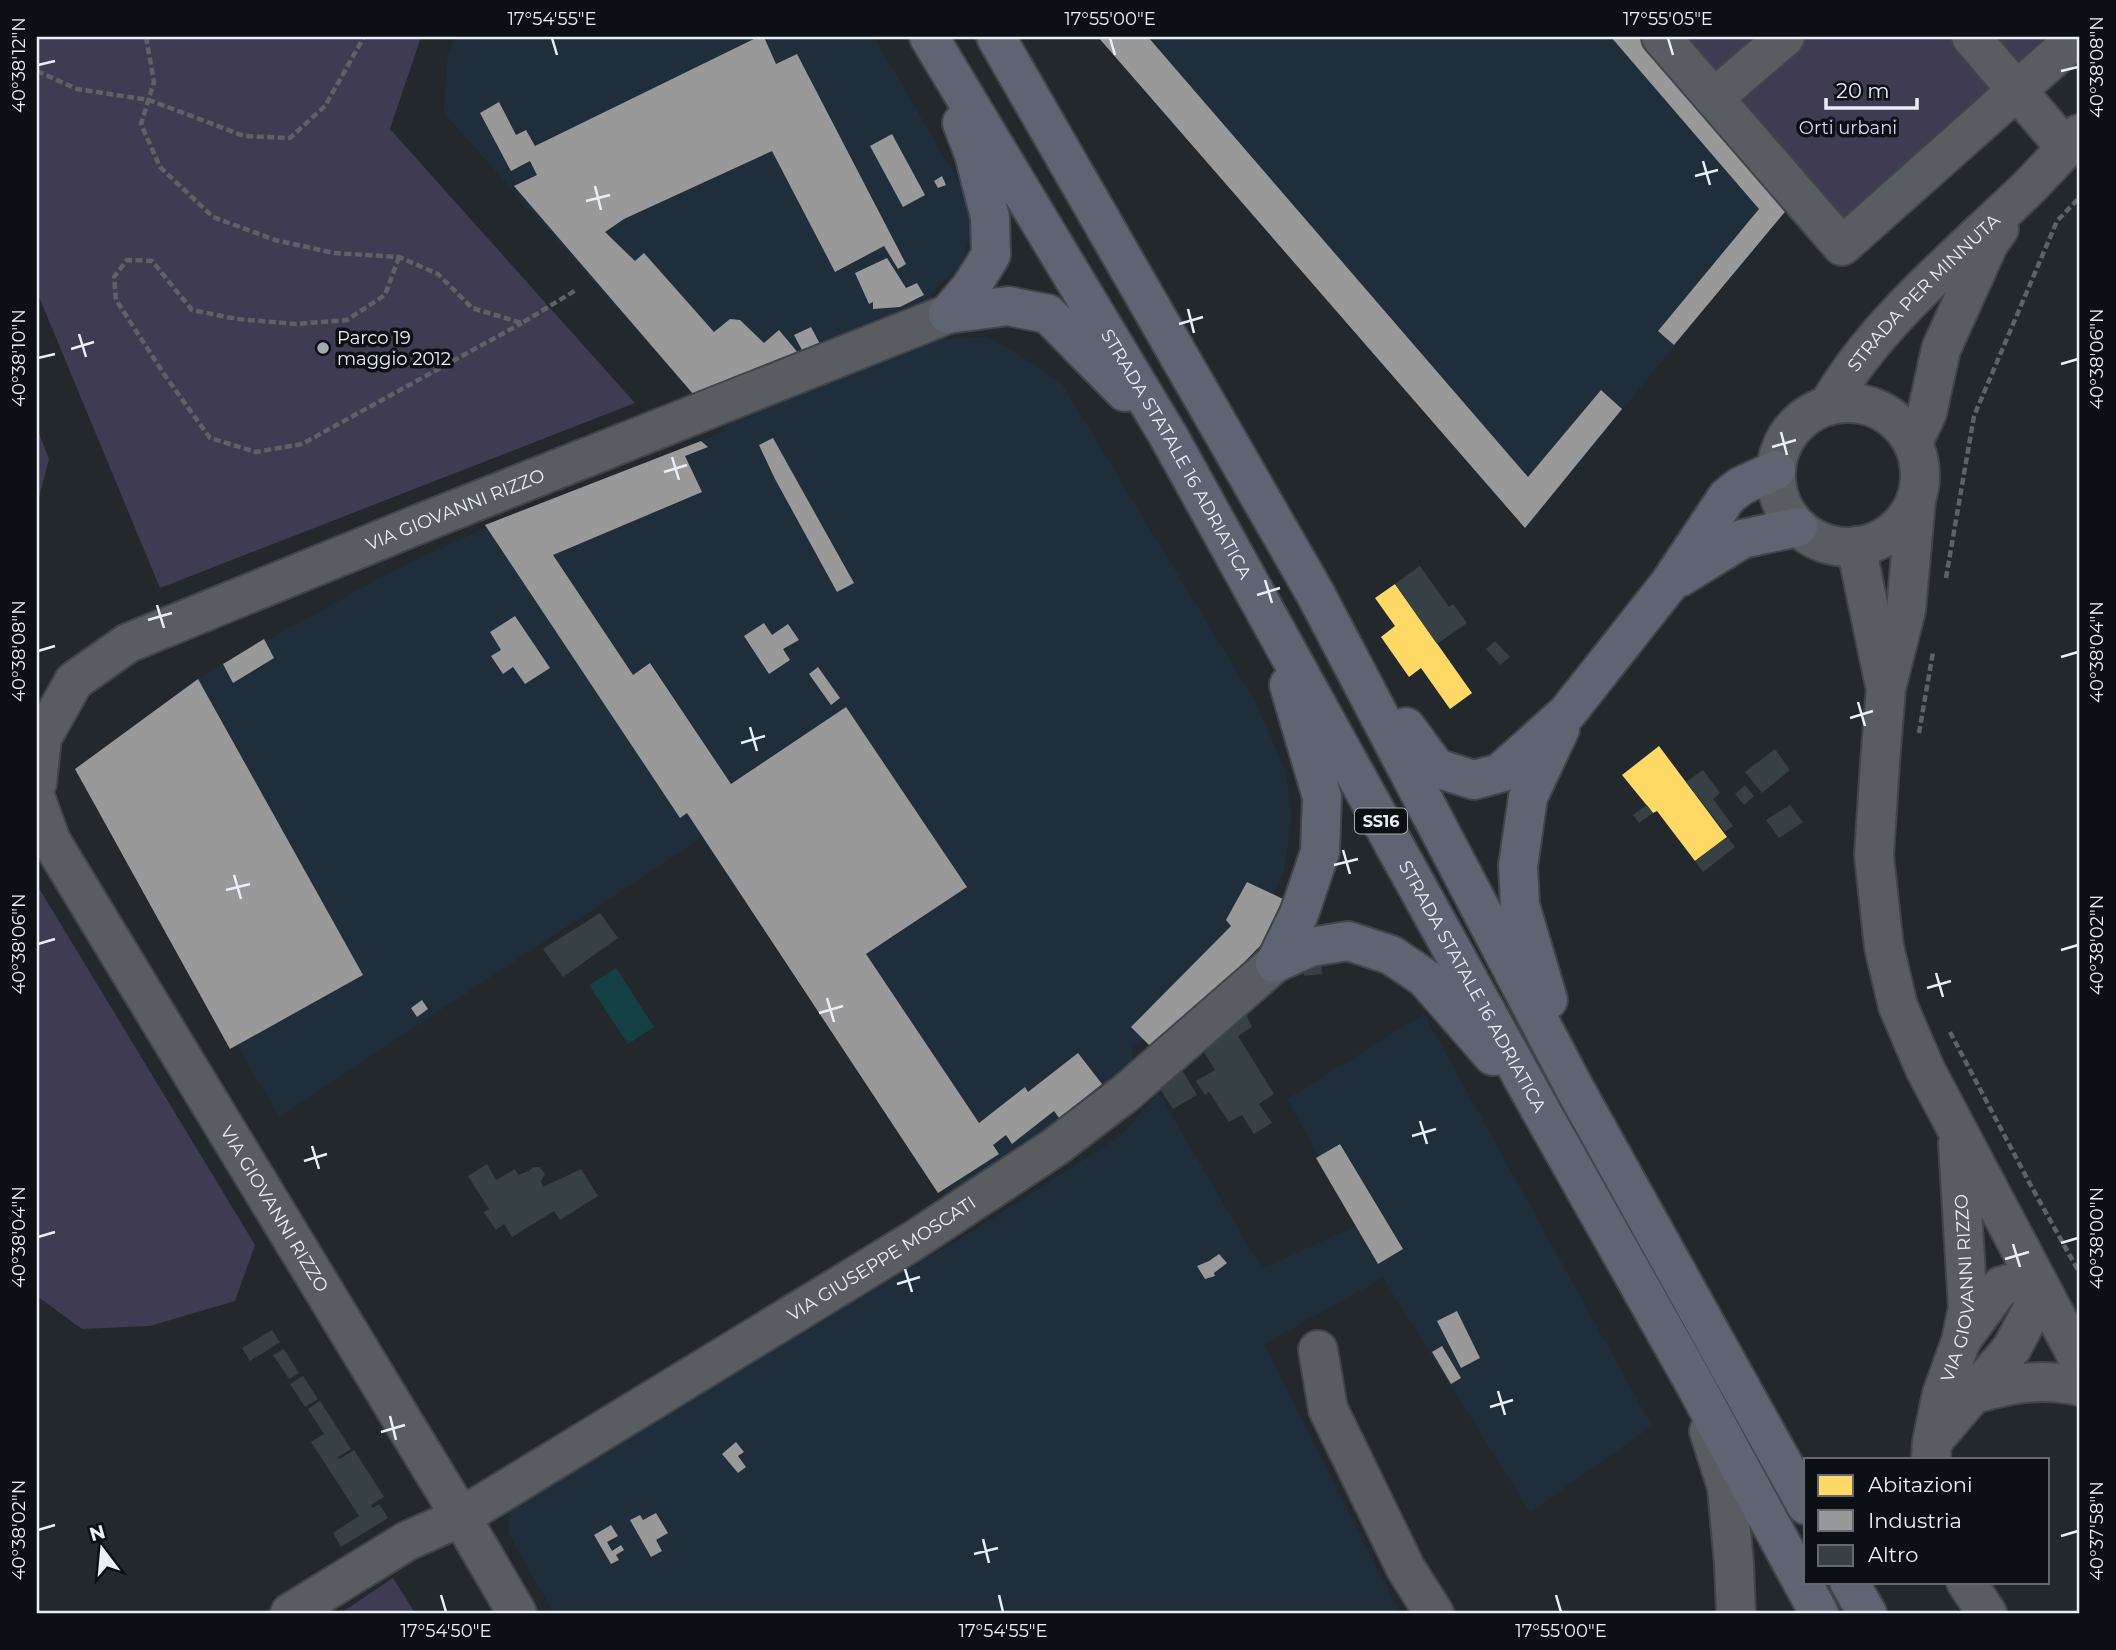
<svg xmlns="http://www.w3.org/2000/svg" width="2116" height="1650" font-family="Montserrat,sans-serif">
<rect width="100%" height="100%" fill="#23282d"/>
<!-- built -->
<g fill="#202e3b">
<polygon points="455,37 874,37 959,182 976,220 959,268 931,293 946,340 986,336 1033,363 1062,384 1254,700 1285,769 1292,816 1284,870 1249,953 1132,1047 1132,1074 950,1200 701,838 279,1117 74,770 197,679 396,569 535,505 726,431 444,113 447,56"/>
<polygon points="1098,37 1643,37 1789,205 1531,522"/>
<polygon points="1424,1014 1652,1426 1530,1512 1383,1278 1264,1344 1400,1613 554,1613 508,1533 510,1508 971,1232 1122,1135 1158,1092 1262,1269 1357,1225 1287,1099"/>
</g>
<!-- green -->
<g fill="#3f3b52">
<polygon points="37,37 421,37 390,129 635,403 160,588 37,292"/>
<polygon points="1649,37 2079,37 1840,259"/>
<polygon points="37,428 49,459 37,505"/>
<polygon points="37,885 255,1245 235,1301 150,1326 82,1329 37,1296"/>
<polygon points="393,1578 415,1613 341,1613"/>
</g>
<!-- water -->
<polygon fill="#144043" points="616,968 654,1027 628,1044 589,985"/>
<!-- homes -->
<g fill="#ffd966">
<polygon points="1395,584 1472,693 1450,709 1421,668 1409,677 1381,637 1395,626 1375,598"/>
<polygon points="1659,746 1727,837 1695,861 1657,811 1653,813 1622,775"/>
</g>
<!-- industry -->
<g fill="#999">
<polygon points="758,37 764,37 776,64 797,54 906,264 898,269 884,246 835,272 772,151 624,219 605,232 635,261 644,253 714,332 730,319 740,320 764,343 779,330 799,354 700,402 514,186 537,175 530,161 511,171 480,113 499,102 516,135 526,130 535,146"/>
<polygon points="1098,37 1148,37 1528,477 1601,390 1622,409 1525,528"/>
<polygon points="1611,37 1642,37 1789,207 1674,345 1658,331 1759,209"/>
<polygon points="892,134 925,195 903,207 870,146"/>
<polygon points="942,176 946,185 938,188 934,181"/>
<polygon points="887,258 906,288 917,283 924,295 900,307 873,309 873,302 869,304 855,273"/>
<polygon points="811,327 820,344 803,352 794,335"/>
<polygon points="773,438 854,583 837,592 775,479 759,445"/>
<polygon points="701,441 708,447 685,456 702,492 553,555 633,675 650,663 731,784 846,707 967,887 866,954 979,1123 1025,1087 1028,1092 1078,1053 1102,1084 1072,1108 1076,1114 1063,1123 1054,1111 1012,1144 1006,1135 993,1145 999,1154 938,1193 687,813 680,818 485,525"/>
<polygon points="515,616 550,668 525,684 513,667 503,674 491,656 501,650 490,632"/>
<polygon points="764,623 772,635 788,624 799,640 783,649 790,660 769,674 744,636"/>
<polygon points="264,639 274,658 233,683 223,664"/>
<polygon points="818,667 840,698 831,705 809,674"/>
<polygon points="198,679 363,975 230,1049 75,769"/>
<polygon points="1247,882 1283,899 1261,945 1156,1052 1131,1027 1231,926 1226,920"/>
<polygon points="422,1000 428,1009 417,1017 411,1008"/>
<polygon points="1340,1144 1403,1249 1378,1264 1316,1158"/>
<polygon points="1219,1254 1227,1263 1214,1273 1215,1276 1205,1279 1197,1266 1209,1261"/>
<polygon points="1457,1311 1480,1358 1461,1368 1437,1321"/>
<polygon points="1442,1346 1461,1378 1451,1384 1432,1352"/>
<polygon points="736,1442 744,1452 738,1456 746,1467 738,1473 722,1454"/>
<polygon points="656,1513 668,1533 656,1540 662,1551 651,1557 630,1520 640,1515 643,1520"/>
<polygon points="611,1525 618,1536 607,1542 612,1551 621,1545 624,1550 616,1555 619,1560 611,1564 594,1535"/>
</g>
<!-- building -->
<g fill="#374045">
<polygon points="1420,566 1449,607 1453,604 1467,623 1437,644 1395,584"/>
<polygon points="1495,641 1510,657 1500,665 1486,649"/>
<polygon points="1775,749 1790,770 1762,793 1745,772"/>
<polygon points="1703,770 1720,793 1713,799 1733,826 1725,832 1686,782"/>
<polygon points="1745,785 1754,796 1744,805 1735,794"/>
<polygon points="1647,805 1653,813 1639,823 1633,815"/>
<polygon points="1790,805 1803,822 1779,838 1766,820"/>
<polygon points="1727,837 1735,847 1703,872 1695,861"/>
<polygon points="600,913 618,938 563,977 543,949"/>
<polygon points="1321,962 1322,974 1304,976 1303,965"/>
<polygon points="1242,1006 1252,1027 1238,1036 1274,1094 1259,1104 1272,1123 1254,1134 1242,1115 1229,1122 1209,1092 1205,1095 1196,1081 1215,1070 1197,1041"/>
<polygon points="1179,1065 1197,1095 1173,1109 1159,1087"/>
<polygon points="487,1164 496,1180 515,1169 518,1175 529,1171 533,1167 540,1167 545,1174 541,1181 543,1187 581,1169 598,1196 560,1220 554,1211 512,1237 504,1224 496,1230 484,1212 489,1209 468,1176"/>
<polygon points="272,1330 280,1342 250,1361 242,1348"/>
<polygon points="284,1349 299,1373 289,1379 273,1355"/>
<polygon points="303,1376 318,1399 305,1407 290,1384"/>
<polygon points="320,1401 351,1449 338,1457 340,1459 354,1450 384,1497 371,1505 373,1508 379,1504 388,1518 341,1547 333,1533 359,1516 311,1442 324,1434 308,1409"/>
</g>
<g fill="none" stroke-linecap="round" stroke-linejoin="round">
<!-- minor casing -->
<g stroke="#41454a" stroke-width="42">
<g id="minor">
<polyline points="1661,37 1842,246 2077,37"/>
<polyline points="1971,37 2066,148"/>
<polyline points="1714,98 1785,37"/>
<circle cx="1848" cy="475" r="72"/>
<path id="s1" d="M1828 406C1875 323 1959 255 2027 189 2045 171 2062 152 2079 134"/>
<polyline points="1913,442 1927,413 1941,349 1989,243 1999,229"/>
<polyline points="1916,500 1906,610 1886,688 1880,762 1874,856 1884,947 1898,1006 1925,1069 2079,1360"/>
<polyline points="1856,546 1884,681"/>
<path id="s2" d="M37 783 42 738 74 681 128 643 424 522 948 314"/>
<path id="s3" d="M37 802 51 841 461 1517 517 1613"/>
<polyline points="1962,1339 2001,1286 2034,1277"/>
<polyline points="1318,1350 1328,1409 1406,1569 1434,1613"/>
<path d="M1974 1394C2013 1383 2039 1378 2079 1386"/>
<polyline points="1709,1431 1727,1487 1734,1564 1736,1613"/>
<polyline points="1933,1441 2012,1348 2033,1308 2034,1277"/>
<path id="s4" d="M1931 1459 1932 1442 1942 1394 1961 1341 1968 1308 1958 1143"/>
<polyline points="1966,1582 1987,1613"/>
<path id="s5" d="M290 1613 407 1541 461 1517 913 1241 1055 1147 1127 1092 1275 963"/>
</g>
</g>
<!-- highway casing -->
<g stroke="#41454a" stroke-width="42">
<g id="highway">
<path id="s6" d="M929 37 1169 437 1541 1111 1692 1379 1819 1613"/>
<polyline points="996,37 1315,593 1575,1089 1806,1505"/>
<polyline points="948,314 971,287 991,255 990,217 974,154 962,123"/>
<polyline points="948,314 1008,306 1048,314 1125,392"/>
<polyline points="1680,577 1742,539 1798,527"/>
<polyline points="1406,727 1436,768 1474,780 1500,773 1567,713 1669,584 1727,497 1741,486 1776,470"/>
<polyline points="1275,963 1299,914 1320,852 1322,797 1289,685"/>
<polyline points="1275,963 1311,947 1348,941 1391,955 1425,978 1493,1056"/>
<polyline points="1548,1000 1520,905 1518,866 1528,797 1560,729"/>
<polyline points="1849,1582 1867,1613"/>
</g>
</g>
<!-- path -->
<g stroke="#5e6265" stroke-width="4.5" stroke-dasharray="7 3.5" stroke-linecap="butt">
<polyline points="146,37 154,82 141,124 160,167 213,217 275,240 334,253 399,257 438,274 472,308 522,323 576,290"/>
<polyline points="37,71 77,89 149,100 244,136 290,138 325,106 364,37"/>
<polyline points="399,257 385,295 347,320 296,324 237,319 192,310 152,261 127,260 114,277 116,300 166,377 210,438 256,452 302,444 522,323"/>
<polyline points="1946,578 1974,416 2057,221 2079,198"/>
<polyline points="1919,733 1933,652"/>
<polyline points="1950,1032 2030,1184 2079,1272"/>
</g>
<!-- minor -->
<use href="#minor" stroke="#595d61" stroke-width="38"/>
<!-- highway -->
<use href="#highway" stroke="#5e6472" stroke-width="38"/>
</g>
<!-- ticks -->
<path fill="none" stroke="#e8eff6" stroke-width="2.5" d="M552 38 557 55M1110 38 1115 55M1668 38 1673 55M38 65 55 61M2061 71 2078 67M1703 161 1710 185M1695 176 1718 170M595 186 601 210M586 201 610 195M1188 309 1194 333M1179 324 1203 317M79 334 86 357M71 349 94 342M38 358 55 354M2061 364 2078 359M1781 432 1787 455M1772 447 1796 440M672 457 679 480M664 472 687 465M1265 580 1272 603M1257 595 1280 588M157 605 164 628M148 620 172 613M38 651 55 646M2061 657 2078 652M1858 702 1865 726M1850 718 1873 711M750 727 757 751M741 743 765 736M1343 850 1350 874M1334 865 1358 859M234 875 241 899M226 890 250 884M38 944 55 939M2061 950 2078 945M1936 973 1943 997M1927 988 1951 981M827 998 834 1022M819 1013 843 1006M1420 1121 1427 1144M1412 1136 1436 1129M312 1146 319 1169M304 1161 327 1154M38 1237 55 1232M2061 1243 2078 1238M2013 1244 2020 1267M2005 1259 2029 1252M905 1269 912 1292M897 1284 920 1277M1498 1391 1505 1415M1490 1407 1513 1400M390 1416 396 1440M381 1432 405 1425M38 1530 55 1525M2061 1536 2078 1531M983 1539 989 1563M974 1554 998 1548M441 1595 446 1612M999 1595 1003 1612M1556 1595 1561 1612"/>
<!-- markers -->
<circle fill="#a3a9b0" stroke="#0c1015" stroke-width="2.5" cx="323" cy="348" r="7"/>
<g text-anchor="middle" stroke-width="7" stroke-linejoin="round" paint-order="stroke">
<!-- shield labels -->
<rect fill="#0c1015" stroke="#a6acb2" stroke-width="2" x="1355" y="808.5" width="52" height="25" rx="5"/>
<g font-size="16" font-weight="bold" fill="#e8eff6">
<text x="1381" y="827">SS16</text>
</g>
<!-- park labels -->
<g font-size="18" fill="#dcd6f9" stroke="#0c1015">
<text x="1848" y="134">Orti urbani</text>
</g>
<!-- street labels -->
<g font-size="18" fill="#e8eff6" stroke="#0c1015">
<text dy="6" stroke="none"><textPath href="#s1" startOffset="149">STRADA PER MINNUTA</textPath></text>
<text dy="6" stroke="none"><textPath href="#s6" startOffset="485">STRADA STATALE 16 ADRIATICA</textPath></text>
<text dy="6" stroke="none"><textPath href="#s2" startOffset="530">VIA GIOVANNI RIZZO</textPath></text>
<text dy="6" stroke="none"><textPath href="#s6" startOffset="1094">STRADA STATALE 16 ADRIATICA</textPath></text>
<text dy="6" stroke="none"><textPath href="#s3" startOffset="472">VIA GIOVANNI RIZZO</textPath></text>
<text dy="6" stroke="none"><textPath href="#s5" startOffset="690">VIA GIUSEPPE MOSCATI</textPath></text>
<text dy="6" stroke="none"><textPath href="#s4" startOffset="175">VIA GIOVANNI RIZZO</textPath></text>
</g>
<!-- poi labels -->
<g font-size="18" fill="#e8eff6" stroke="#0c1015" text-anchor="start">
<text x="337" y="344">Parco 19<tspan x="337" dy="21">maggio 2012</tspan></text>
</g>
</g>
<!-- border -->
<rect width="2116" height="1650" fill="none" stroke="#0c1015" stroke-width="77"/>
<!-- legend -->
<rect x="1804" y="1458" width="245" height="126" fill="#0c1015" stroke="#64696f" stroke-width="2"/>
<rect x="1818" y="1475" width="35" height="21" fill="#ffd966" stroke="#64696f" stroke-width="2"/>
<text x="1868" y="1492" font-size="21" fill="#e8eff6">Abitazioni</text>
<rect x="1818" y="1510" width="35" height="21" fill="#999999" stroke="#64696f" stroke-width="2"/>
<text x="1868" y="1528" font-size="21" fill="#e8eff6">Industria</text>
<rect x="1818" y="1545" width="35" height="21" fill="#374045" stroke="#64696f" stroke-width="2"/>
<text x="1868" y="1562" font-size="21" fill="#e8eff6">Altro</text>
<!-- north arrow -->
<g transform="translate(102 1549) rotate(344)" stroke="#0c1015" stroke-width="5" paint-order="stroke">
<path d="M0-5L12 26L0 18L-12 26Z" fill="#e8eff6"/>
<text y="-10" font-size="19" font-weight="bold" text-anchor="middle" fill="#e8eff6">N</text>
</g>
<!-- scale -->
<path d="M1826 98v10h91v-10" fill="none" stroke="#e8eff6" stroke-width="3.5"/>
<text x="1836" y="98" font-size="21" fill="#e8eff6" stroke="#0c1015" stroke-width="5" paint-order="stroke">20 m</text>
<rect x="38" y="38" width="2040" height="1574" fill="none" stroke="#e8eff6" stroke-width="2.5"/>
<g font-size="18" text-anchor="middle" fill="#e8eff6">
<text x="552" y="25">17°54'55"E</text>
<text x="1110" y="25">17°55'00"E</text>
<text x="1668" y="25">17°55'05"E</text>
<text transform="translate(19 65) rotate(-90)" y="6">40°38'12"N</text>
<text transform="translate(2097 67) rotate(-90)" y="6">40°38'08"N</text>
<text transform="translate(19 358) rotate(-90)" y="6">40°38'10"N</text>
<text transform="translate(2097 359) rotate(-90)" y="6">40°38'06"N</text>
<text transform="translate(19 651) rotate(-90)" y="6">40°38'08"N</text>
<text transform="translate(2097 652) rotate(-90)" y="6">40°38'04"N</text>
<text transform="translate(19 944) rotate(-90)" y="6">40°38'06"N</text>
<text transform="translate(2097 945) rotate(-90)" y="6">40°38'02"N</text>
<text transform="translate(19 1237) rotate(-90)" y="6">40°38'04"N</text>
<text transform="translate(2097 1238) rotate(-90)" y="6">40°38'00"N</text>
<text transform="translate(19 1530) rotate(-90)" y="6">40°38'02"N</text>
<text transform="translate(2097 1531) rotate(-90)" y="6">40°37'58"N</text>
<text x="446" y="1637">17°54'50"E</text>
<text x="1003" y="1637">17°54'55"E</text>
<text x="1561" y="1637">17°55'00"E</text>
</g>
</svg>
